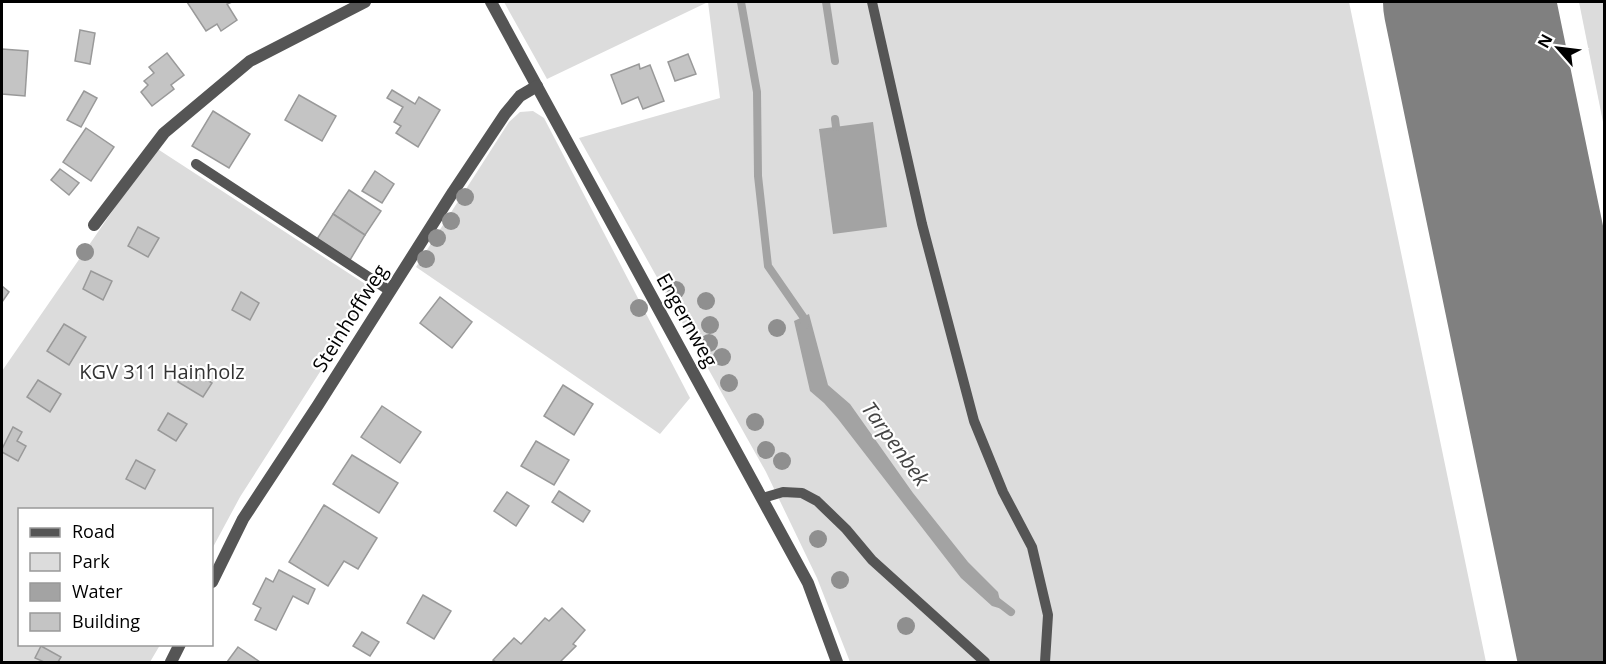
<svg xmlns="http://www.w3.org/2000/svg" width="1606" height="664" font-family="'Open Sans',sans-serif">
<rect width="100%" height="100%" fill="#fff"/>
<!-- green -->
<g fill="#dcdcdc">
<polygon points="504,2 1349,2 1486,662 850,662 817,578 766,472 579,138 720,98 708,2 547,79"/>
<polygon points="1579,2 1604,2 1604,127"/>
<polygon points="533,111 544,118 690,398 660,434 416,267 509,122 520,112"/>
<polygon points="156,148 373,289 240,497 212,549 212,510 20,510 20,644 160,645 150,662 2,662 2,371"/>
</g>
<!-- water -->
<g fill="#a3a3a3">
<polygon points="873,122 887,227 833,234 819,129"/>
<polygon points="809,314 828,385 850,404 913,493 968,562 998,592 1002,609 992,606 961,578 838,419 824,403 810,391 794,321"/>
</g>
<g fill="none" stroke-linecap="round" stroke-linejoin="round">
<!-- stream -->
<g stroke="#a3a3a3" stroke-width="8">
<polyline points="741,2 757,92 758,176 768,266 804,318 805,325"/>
<polyline points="826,2 835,61"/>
<polyline points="835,119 836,127"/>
<polyline points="994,599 1011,612"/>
</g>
<!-- runway -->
<polyline stroke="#808080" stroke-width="172" points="1469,2 1604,656"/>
</g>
<!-- building -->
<g fill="#c4c4c4" stroke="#999" stroke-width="1.5">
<polygon points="187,2 232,2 227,4 237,20 221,31 217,24 206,31"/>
<polygon points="80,30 95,33 90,64 75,61"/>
<polygon points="2,49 28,51 25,96 2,94"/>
<polygon points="167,53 184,75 171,85 174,89 152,106 141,92 148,85 144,81 154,73 149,67"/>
<polygon points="688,54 696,74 675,81 668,62"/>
<polygon points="639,64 640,69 650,65 664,101 643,109 638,97 622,104 611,75"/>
<polygon points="392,90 415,104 419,97 440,110 418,147 396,133 401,126 394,122 403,107 387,98"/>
<polygon points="84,91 97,98 81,127 67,120"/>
<polygon points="299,95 336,116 322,141 285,120"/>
<polygon points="213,111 250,134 229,168 192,146"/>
<polygon points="86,128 114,147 91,181 63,162"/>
<polygon points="60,169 79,183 69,195 51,180"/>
<polygon points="375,171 394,184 382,203 362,191"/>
<polygon points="349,190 381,211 365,235 333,214"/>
<polygon points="333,214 365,235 350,260 317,239"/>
<polygon points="138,227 159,238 148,257 128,246"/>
<polygon points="91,271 112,281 103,300 83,289"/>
<polygon points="2,286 9,292 2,302"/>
<polygon points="241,292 259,303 250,320 232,310"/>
<polygon points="440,297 472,322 452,348 420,323"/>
<polygon points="64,324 86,337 69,365 47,351"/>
<polygon points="187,367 212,383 203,397 178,382"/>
<polygon points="38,380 61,394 50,412 27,397"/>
<polygon points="563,385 593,404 574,435 544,416"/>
<polygon points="382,406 421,432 400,463 361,437"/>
<polygon points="168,413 187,424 176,441 158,430"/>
<polygon points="13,427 22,432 17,441 26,446 18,461 2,452 2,449"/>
<polygon points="536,441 569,460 554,485 521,466"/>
<polygon points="352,455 398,483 379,513 333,484"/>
<polygon points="136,460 155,470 145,489 126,479"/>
<polygon points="559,491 590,511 583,522 552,502"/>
<polygon points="507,492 529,506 516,526 494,511"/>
<polygon points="324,505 377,538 358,569 344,561 328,586 289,562"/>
<polygon points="279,570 315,589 308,604 293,596 276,630 255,620 261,608 253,604 266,578 273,582"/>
<polygon points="423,595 451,611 434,639 407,623"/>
<polygon points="562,608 585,630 573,644 576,646 560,662 496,662 493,660 514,638 521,644 545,618 549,621"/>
<polygon points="362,632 379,642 370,656 353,646"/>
<polygon points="41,646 61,657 58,662 44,662 35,658"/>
<polygon points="238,647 260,662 227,662"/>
</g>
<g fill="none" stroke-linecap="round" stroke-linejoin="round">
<!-- service -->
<g stroke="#555" stroke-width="10">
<polyline points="872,2 922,224 974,421 1003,492 1032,547 1048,615 1045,662"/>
<polyline points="196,164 390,291"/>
<polyline points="763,498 783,492 802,493 817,501 846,529 872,560 985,662"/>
</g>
<!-- minor -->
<g stroke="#555" stroke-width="12">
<polyline points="491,2 808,583 837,662"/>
<polyline points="94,225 164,133 250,61 365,2"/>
<polyline points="212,582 243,519 318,405 453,192 505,114 520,96 537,86"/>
<polyline points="171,662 180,644"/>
</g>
</g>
<!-- trees -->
<g fill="#8f8f8f">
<circle cx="465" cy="197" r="9"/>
<circle cx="451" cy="221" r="9"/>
<circle cx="437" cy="238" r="9"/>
<circle cx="85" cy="252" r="9"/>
<circle cx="426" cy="259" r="9"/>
<circle cx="676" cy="290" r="9"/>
<circle cx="706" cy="301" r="9"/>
<circle cx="639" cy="308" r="9"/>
<circle cx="710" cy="325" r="9"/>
<circle cx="777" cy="328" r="9"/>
<circle cx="709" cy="343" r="9"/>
<circle cx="722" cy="357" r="9"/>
<circle cx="729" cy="383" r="9"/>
<circle cx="755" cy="422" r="9"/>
<circle cx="766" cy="450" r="9"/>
<circle cx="782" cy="461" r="9"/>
<circle cx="818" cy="539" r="9"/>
<circle cx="840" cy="580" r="9"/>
<circle cx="906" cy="626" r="9"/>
</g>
<g text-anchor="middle" stroke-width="4.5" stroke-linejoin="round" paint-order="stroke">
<!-- street labels -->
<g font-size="20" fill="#000" stroke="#fff">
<text transform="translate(350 318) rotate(-58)" y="7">Steinhoffweg</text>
<text transform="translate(687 320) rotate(61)" y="7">Engernweg</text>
</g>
<!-- park labels -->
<g font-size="20" fill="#333" stroke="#fff">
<text x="162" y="379">KGV 311 Hainholz</text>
</g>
<!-- water labels -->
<g font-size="21" font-style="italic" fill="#444" stroke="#fff">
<text transform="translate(895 444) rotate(54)" y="7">Tarpenbek</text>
</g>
</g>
<!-- border -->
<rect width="1606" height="664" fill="none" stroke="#000000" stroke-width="6"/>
<!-- legend -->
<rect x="18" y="508" width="195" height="138" fill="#ffffff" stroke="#999999" stroke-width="1.5"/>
<rect x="30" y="528" width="30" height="9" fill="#555555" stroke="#999999" stroke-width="1.5"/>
<text x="72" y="538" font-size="18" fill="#000000">Road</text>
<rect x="30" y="553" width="30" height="18" fill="#dcdcdc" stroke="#999999" stroke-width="1.5"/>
<text x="72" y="568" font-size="18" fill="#000000">Park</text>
<rect x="30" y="583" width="30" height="18" fill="#a3a3a3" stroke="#999999" stroke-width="1.5"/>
<text x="72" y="598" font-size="18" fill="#000000">Water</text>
<rect x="30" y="613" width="30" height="18" fill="#c4c4c4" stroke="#999999" stroke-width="1.5"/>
<text x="72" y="628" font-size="18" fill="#000000">Building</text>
<!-- north arrow -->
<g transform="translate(1558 48) rotate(298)" stroke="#ffffff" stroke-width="4.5" paint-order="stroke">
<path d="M0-4.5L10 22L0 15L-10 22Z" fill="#000000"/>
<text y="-9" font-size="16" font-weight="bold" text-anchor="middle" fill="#000000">N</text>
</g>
</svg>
